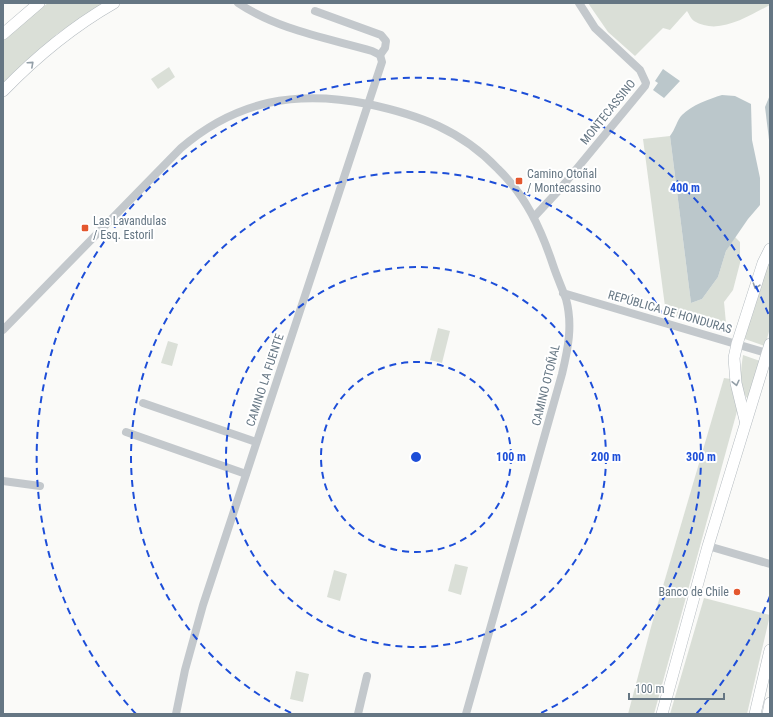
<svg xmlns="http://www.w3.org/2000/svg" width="773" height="717" font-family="'Roboto Condensed',sans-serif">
<rect width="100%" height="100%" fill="#fafaf8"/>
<!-- green -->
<g fill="#dadfd7">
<polygon points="48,3 103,3 57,34 3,85 3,37"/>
<path d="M588 3H770V5C748 16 719 36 694 21 691 19 689 14 687 11L670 30 663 28 635 56 608 32Z"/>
<polygon points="169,67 175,77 158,89 151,79"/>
<polygon points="670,136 691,303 702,299 718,277 726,251 735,237 740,242 740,263 733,290 724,302 727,334 666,314 643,139"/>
<polygon points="770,254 770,328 765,346 742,338"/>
<polygon points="438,328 450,331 442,363 430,360"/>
<polygon points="168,341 178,344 172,366 161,363"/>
<path d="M743 355 760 361 748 399C738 388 741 369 743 355Z"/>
<polygon points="724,378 731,379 739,404 654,714 628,714 651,627"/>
<polygon points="455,564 468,567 461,595 448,591"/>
<polygon points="334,570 347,574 340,601 327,597"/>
<polygon points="704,598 770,615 747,714 670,714"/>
<polygon points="296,671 309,674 303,702 290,699"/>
</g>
<!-- water -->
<g fill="#bbc7cb">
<polygon points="663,69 680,81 664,98 653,90 658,83 655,81"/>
<path d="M722 95 735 96 751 104 752 140 760 178V205L748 219 726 251 718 277 702 299 691 303 670 136C675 130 677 120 682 115 692 105 709 99 722 95Z"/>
<polygon points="770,95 770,148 765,107"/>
</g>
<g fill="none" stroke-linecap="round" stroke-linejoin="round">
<!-- secondary casing -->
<g stroke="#b3babf" stroke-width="12">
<g id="secondary">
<polyline points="3,34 39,3"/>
<path d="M3 91C36 57 72 27 114 3"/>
<polyline points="745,420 736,383 734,358 737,344 763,263 770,249"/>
<polyline points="662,714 708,546 770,344"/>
<polyline points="755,714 770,650"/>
<polyline points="768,714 770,703"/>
</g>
</g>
<!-- street -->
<g stroke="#c3c8cc" stroke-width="8">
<polyline points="315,11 381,35 386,41 385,48 380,55"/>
<polyline points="534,217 560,189 645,86 646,83 640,70 595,28 579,3"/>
<polyline points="563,293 770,354"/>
<path d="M3 330 181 148C237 100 297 90 368 104 419 115 461 130 498 169 526 196 541 229 553 265 557 277 562 288 566 299 573 325 568 349 562 374L466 714"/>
<polyline points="143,403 256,442"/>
<polyline points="126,432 246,474"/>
<polyline points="3,481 40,486"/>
<polyline points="708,546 770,564"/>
<path d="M176 714 185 670 203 605 382 62 380 55 372 51C327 38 278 30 238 3"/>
<polyline points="358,714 367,676"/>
</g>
<!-- secondary -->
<use href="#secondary" stroke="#fff" stroke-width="11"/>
</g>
<!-- one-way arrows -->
<defs><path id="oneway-chevron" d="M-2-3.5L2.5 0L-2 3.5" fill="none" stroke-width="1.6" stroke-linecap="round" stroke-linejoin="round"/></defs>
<g stroke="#939fa8">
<use href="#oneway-chevron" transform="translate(31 64) rotate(-42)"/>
<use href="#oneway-chevron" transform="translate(756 286) rotate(108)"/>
<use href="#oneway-chevron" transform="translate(736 383) rotate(77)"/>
</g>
<!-- distance rings -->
<g fill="none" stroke="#1d4ed8" stroke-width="2" stroke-dasharray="7 5">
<circle cx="416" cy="457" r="95"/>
<circle cx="416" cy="457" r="190"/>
<path d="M291 713A285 285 0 1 1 541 713"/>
<path d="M770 596A380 380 0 0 1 696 714M136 714A380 380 0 1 1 770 318"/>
</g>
<!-- markers -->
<g fill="#e4572e" stroke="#fff" stroke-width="1.5">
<rect x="515" y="177" width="8" height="8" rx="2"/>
<rect x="81" y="224" width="8" height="8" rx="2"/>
<circle cx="737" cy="592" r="4"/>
</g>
<g text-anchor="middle" stroke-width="4" stroke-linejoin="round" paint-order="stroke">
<!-- street labels -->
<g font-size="12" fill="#657683" stroke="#fff">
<text transform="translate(608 112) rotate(-51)" y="4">MONTECASSINO</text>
<text transform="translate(670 312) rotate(16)" y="4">REPÚBLICA DE HONDURAS</text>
<text transform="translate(265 380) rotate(-72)" y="4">CAMINO LA FUENTE</text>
<text transform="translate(546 385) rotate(-76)" y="4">CAMINO OTOÑAL</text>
</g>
<!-- poi labels -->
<g font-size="12" fill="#657683" stroke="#fff" text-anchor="start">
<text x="527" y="178">Camino Otoñal<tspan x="527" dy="14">/ Montecassino</tspan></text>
<text x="93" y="225">Las Lavandulas<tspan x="93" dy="14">/ Esq. Estoril</tspan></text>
<text x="729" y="596" text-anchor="end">Banco de Chile</text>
</g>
</g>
<circle cx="416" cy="457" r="6" fill="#1d4ed8" stroke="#fff" stroke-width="2"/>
<g font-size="12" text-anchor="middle" font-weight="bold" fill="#1d4ed8" stroke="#fff" stroke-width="4" stroke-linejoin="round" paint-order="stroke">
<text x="685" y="192">400 m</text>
<text x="511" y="461">100 m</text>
<text x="606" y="461">200 m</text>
<text x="701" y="461">300 m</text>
</g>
<!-- border -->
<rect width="773" height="717" fill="none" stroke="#657683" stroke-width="8"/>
<!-- scale -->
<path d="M629 693v6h95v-6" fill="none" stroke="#657683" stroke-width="2"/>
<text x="635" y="693" font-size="12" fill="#657683" stroke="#ffffff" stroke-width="3" paint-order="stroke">100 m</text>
</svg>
